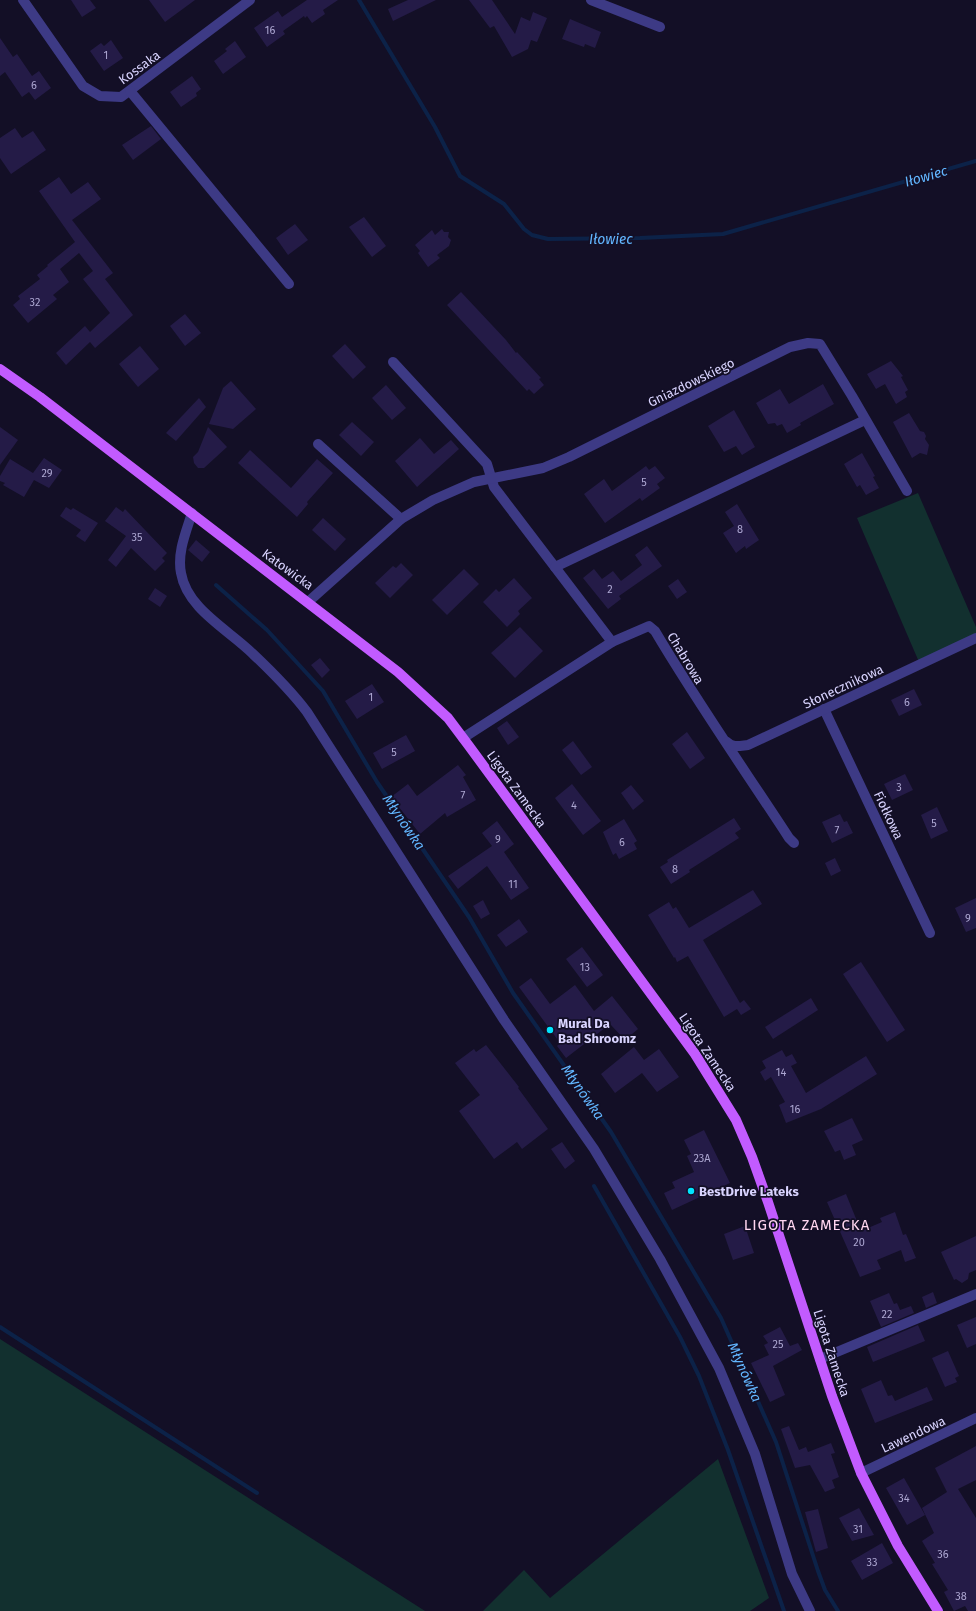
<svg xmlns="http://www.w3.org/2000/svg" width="976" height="1611" font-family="'Fira Sans',sans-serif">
<rect width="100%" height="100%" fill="#130f26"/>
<!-- green -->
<g fill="#12302f">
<polygon points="918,493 976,627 976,634 919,662 857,518"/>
<polygon points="0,1339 425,1611 0,1611"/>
<polygon points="718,1459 769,1598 750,1611 483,1611 524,1570 550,1598"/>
</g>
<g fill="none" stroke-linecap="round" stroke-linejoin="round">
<!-- stream -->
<g stroke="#0c2248" stroke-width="4">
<polyline points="359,0 435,127 460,176 504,204 524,229 532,235 548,239 640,238 723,234 976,161"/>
<polyline points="216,585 267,630 323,691 377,782 469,917 513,993 611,1132 721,1318 776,1442 818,1571 825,1590 838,1611"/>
<polyline points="594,1186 680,1337 699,1376 728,1450 784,1611"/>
<polyline points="0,1327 257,1493"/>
</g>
</g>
<!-- building -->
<g fill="#241b47">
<polygon points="71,0 90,0 96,8 82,17"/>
<polygon points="149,0 195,0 165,22"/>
<polygon points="307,0 338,0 323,10 325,14 312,23 307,16 305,18 304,16 283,31 285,34 267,47 254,28 278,11 282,17"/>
<polygon points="408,0 436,0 393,21 388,9"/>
<polygon points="469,0 492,0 515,34 521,17 530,21 533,12 547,18 537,42 531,40 528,49 512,57 494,26 490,28"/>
<polygon points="570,19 601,32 595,48 585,44 584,47 562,39"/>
<polygon points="0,38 13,57 17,54 32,76 39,71 51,88 35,100 29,92 22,97 5,72 0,76"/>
<polygon points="111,40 123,58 104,71 90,51 101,43 104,46"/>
<polygon points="235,41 246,57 223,74 214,61 227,51 225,49"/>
<polygon points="192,76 201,89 196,93 197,96 181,107 170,92"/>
<polygon points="151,126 161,139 133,160 122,145"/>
<polygon points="15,128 22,138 33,131 46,150 11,174 0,158 0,138"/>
<polygon points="59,177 71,194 88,182 101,199 72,220 113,273 105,279 133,315 95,348 90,342 66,365 56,353 85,326 90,332 110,313 83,279 93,271 79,253 60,269 69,282 53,295 57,299 28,323 13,305 20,299 18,296 40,279 37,275 48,266 47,265 75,242 39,191"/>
<polygon points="364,217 386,246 372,257 349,227"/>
<polygon points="295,224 308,240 288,255 276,238"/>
<polygon points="442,229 444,232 449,232 448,237 451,240 449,246 437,255 440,258 428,267 418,253 420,251 415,245 432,230 435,235"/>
<polygon points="461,292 506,340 516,353 517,352 541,378 539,379 544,385 534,394 529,389 527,391 447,305"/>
<polygon points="185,314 201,333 185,346 170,326"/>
<polygon points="345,344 366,367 353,379 332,356"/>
<polygon points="140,346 159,369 138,387 119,364"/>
<polygon points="891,361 903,376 901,377 908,390 905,392 907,397 896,404 885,384 876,389 867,374"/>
<polygon points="231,381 256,409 233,429 209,424 223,388"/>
<polygon points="823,384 834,404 800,423 801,425 787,433 782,424 777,426 775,423 768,424 756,403 780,389 789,404"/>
<polygon points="386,385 406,408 392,420 372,398"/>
<polygon points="199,398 206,407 176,441 166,433"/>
<polygon points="734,410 755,447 742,455 736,446 724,452 708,426"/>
<polygon points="909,413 920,431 924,432 926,436 925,439 929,445 927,455 920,453 912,458 893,422"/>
<polygon points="352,422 374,442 361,456 339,435"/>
<polygon points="0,427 18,440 0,465"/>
<polygon points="208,427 227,447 204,468 198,468 194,463 193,457 198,452"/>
<polygon points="420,438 434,454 451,440 459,449 417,487 395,461"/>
<polygon points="250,450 291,488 317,459 333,473 307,502 308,504 297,517 238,463"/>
<polygon points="862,453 875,476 873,477 879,488 866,495 860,485 857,487 844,464"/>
<polygon points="44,458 62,470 49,488 34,480 24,497 3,485 5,483 0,481 0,476 10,459 33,473"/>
<polygon points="646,466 649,470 655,466 665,478 657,484 660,488 642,501 640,498 605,523 584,494 604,479 612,491"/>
<polygon points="737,504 759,540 746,549 745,546 736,553 723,533 734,526 725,512"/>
<polygon points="66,507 71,510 73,508 98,523 85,542 76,536 81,530 60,516"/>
<polygon points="116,507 123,512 125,509 167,553 162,558 165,561 155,571 131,548 116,567 108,560 126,536 105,521"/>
<polygon points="323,518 346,539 335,551 312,530"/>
<polygon points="196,540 210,552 202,562 188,550"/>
<polygon points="647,546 662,566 619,596 621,599 608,609 583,578 594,569 602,579 613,571 621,581 642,565 635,555"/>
<polygon points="401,563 413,575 390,598 375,583 393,566 396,568"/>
<polygon points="464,569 479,584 447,615 432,600"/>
<polygon points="514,578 532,598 518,611 520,614 507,627 483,602 496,589 499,592"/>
<polygon points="678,579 687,592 677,599 668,586"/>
<polygon points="155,588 167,596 160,607 148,599"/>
<polygon points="520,627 543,651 515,678 491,653"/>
<polygon points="320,658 330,670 322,678 311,665"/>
<polygon points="372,684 384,702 357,719 345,701"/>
<polygon points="914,689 922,705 899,716 891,700"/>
<polygon points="507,721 519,737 508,745 497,728"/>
<polygon points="687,732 705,758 690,769 672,744"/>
<polygon points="406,735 415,751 382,769 373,753"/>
<polygon points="573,741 592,767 581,775 562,750"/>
<polygon points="458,765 466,775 463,777 476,800 447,817 445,813 420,834 391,797 408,784 417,796"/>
<polygon points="905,774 913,790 892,800 884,784"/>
<polygon points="572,784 601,821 583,835 555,798"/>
<polygon points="631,785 644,801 633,810 621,793"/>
<polygon points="937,807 948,831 931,839 921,815"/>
<polygon points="840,814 844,822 847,821 853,833 832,843 822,822"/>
<polygon points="734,818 741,829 735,833 739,838 689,870 690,872 671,884 660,867 668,862 667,860"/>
<polygon points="624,819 637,841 634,843 637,849 619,859 616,853 613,855 603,832"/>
<polygon points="497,821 514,844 504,852 529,888 511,900 487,866 458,889 448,876 492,846 482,833"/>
<polygon points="835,858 841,871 831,876 825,863"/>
<polygon points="753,890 762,904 703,940 740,1003 744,1000 751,1009 741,1015 737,1009 724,1017 688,956 677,962 675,957 674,958 648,915 669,902 673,909 676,907 689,928"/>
<polygon points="976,898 976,928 966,932 955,908"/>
<polygon points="483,900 490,914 481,919 473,906"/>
<polygon points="519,919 528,932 506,947 497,935"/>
<polygon points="582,947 603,975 587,987 566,959"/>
<polygon points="861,962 905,1030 887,1042 843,974"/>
<polygon points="531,978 550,1004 575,985 594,1011 612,996 638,1029 625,1040 610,1024 566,1058 557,1046 560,1043 519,987"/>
<polygon points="811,998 818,1010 773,1039 765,1027"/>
<polygon points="486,1045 519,1087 518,1088 548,1129 522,1149 517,1142 494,1159 459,1111 480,1095 455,1063 474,1049 476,1052"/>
<polygon points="634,1047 644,1060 659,1049 679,1077 657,1092 642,1073 615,1093 601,1074"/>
<polygon points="782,1050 786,1057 792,1054 797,1063 791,1066 806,1093 866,1056 877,1074 821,1109 786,1123 779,1105 785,1102 771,1077 765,1081 760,1072 766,1068 762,1061"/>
<polygon points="852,1118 863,1140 852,1145 856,1155 844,1160 840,1150 835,1152 824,1131"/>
<polygon points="704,1130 730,1183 672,1210 664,1193 675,1188 672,1182 694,1172 687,1156 691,1154 684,1140"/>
<polygon points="562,1142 575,1161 565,1169 551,1149"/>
<polygon points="846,1194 861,1231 882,1222 880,1218 895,1212 903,1235 906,1234 916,1258 905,1262 901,1250 877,1260 881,1269 860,1277 827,1202"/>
<polygon points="745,1226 754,1253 733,1260 724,1234"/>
<polygon points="976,1236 976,1270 969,1273 968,1279 962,1283 956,1279 954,1280 941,1252"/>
<polygon points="933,1292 937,1303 926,1308 922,1297"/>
<polygon points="889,1293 894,1304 897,1303 900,1310 911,1306 914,1313 881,1327 870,1301"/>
<polygon points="976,1317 976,1344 967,1348 957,1325"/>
<polygon points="918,1325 925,1341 873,1362 867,1347"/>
<polygon points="780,1327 790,1346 798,1343 802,1350 773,1366 785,1395 770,1402 751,1363 769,1355 764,1345 768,1343 763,1336"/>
<polygon points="948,1351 959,1376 955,1378 957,1382 945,1387 932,1358"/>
<polygon points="881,1380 888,1396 892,1395 895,1401 927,1387 933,1400 875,1423 861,1389"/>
<polygon points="789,1426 799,1450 806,1447 808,1452 831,1443 835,1453 831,1454 839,1477 832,1480 835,1488 825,1492 810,1465 795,1468 781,1429"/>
<polygon points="976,1446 976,1480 958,1489 976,1518 976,1611 968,1611 965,1606 954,1611 944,1592 948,1590 932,1564 935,1563 922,1541 934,1533 922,1508 947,1492 935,1468"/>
<polygon points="904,1478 925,1515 907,1525 886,1488"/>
<polygon points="859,1508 874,1535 852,1541 839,1518"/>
<polygon points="818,1509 828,1548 816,1552 805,1512"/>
<polygon points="882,1543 893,1563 862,1580 851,1561"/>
</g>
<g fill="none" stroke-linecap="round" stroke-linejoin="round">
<!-- minor -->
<g stroke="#3d3a85" stroke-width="10">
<polyline points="23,0 83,86 100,96 121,97 250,0"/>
<polyline points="591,0 660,27"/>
<polyline points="130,91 289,284"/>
<polyline points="393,362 487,464 494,487 612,642"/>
<polyline points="318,444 401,519"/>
<path d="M192 513C186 532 177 553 181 573 187 609 229 630 253 654 272 672 291 691 307 712L504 1020 594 1149 660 1259 719 1368 755 1454 792 1574 810 1611"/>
<polyline points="555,567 865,420"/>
<polyline points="308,602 401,519 433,500 474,482 543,468 569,457 790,347 808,343 820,344 852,396 907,491"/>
<polyline points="824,709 930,933"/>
<path d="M463 738 612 642 649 626 655 631C697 702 744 769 789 838L794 843"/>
<path d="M727 742C733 748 739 746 748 745L976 638"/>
<polyline points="820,1359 976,1294"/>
<polyline points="861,1473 976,1418"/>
</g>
<!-- major -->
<polyline stroke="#c25bff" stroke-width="10" points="0,369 40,397 398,672 448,718 469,746 695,1054 736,1120 752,1157 768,1202 832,1396 861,1473 898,1546 938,1611"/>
</g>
<!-- markers -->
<g fill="#00e5ff" stroke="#130f26" stroke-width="1.5">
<circle cx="550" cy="1030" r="4"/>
<circle cx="691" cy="1191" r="4"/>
</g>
<g text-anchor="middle" stroke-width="3.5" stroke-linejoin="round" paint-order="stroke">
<!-- number labels -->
<g font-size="11" fill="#aca6d1">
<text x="270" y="34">16</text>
<text x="106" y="59">1</text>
<text x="34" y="89">6</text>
<text x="35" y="306">32</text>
<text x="47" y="477">29</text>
<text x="644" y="486">5</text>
<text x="740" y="533">8</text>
<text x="137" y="541">35</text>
<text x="610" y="593">2</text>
<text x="371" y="701">1</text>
<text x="907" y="706">6</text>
<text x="394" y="756">5</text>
<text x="899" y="791">3</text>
<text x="463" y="799">7</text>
<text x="574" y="809">4</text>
<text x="934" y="827">5</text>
<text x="837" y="834">7</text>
<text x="498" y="843">9</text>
<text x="622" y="846">6</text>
<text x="675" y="873">8</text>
<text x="513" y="888">11</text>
<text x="968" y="922">9</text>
<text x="585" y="971">13</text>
<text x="781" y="1076">14</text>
<text x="795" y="1113">16</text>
<text x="702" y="1162">23A</text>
<text x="859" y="1246">20</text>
<text x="887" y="1318">22</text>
<text x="778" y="1348">25</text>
<text x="904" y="1502">34</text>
<text x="858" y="1533">31</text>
<text x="943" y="1558">36</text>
<text x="872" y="1566">33</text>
<text x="961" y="1600">38</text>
</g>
<!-- street labels -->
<g font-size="13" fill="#d9d4ff" stroke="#130f26">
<text transform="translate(139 67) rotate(-36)" y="5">Kossaka</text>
<text transform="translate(691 382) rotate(-26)" y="5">Gniazdowskiego</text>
<text transform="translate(288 569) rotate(36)" y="5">Katowicka</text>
<text transform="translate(686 658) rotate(59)" y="5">Chabrowa</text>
<text transform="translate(843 686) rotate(-25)" y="5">Słonecznikowa</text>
<text transform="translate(517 789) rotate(54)" y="5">Ligota Zamecka</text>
<text transform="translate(889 815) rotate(65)" y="5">Fiołkowa</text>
<text transform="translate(708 1052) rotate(56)" y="5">Ligota Zamecka</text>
<text transform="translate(832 1353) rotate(72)" y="5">Ligota Zamecka</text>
<text transform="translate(913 1434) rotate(-25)" y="5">Lawendowa</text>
</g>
<!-- poi labels -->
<g font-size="13" font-weight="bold" fill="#d9d4ff" stroke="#130f26" text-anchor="start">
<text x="558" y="1028">Mural Da<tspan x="558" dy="15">Bad Shroomz</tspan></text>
<text x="699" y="1196">BestDrive Lateks</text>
</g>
<!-- water labels -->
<g font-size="14" font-style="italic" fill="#62b6ff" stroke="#130f26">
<text transform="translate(926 176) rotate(-16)" y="5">Iłowiec</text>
<text x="611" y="244">Iłowiec</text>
<text transform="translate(404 822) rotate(56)" y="5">Młynówka</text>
<text transform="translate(583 1092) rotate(55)" y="5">Młynówka</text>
<text transform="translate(745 1372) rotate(66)" y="5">Młynówka</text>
</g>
<!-- quarter labels -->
<g font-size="15" letter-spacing="1" fill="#ffd6f0" stroke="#130f26">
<text x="807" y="1230">LIGOTA ZAMECKA</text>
</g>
</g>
</svg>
